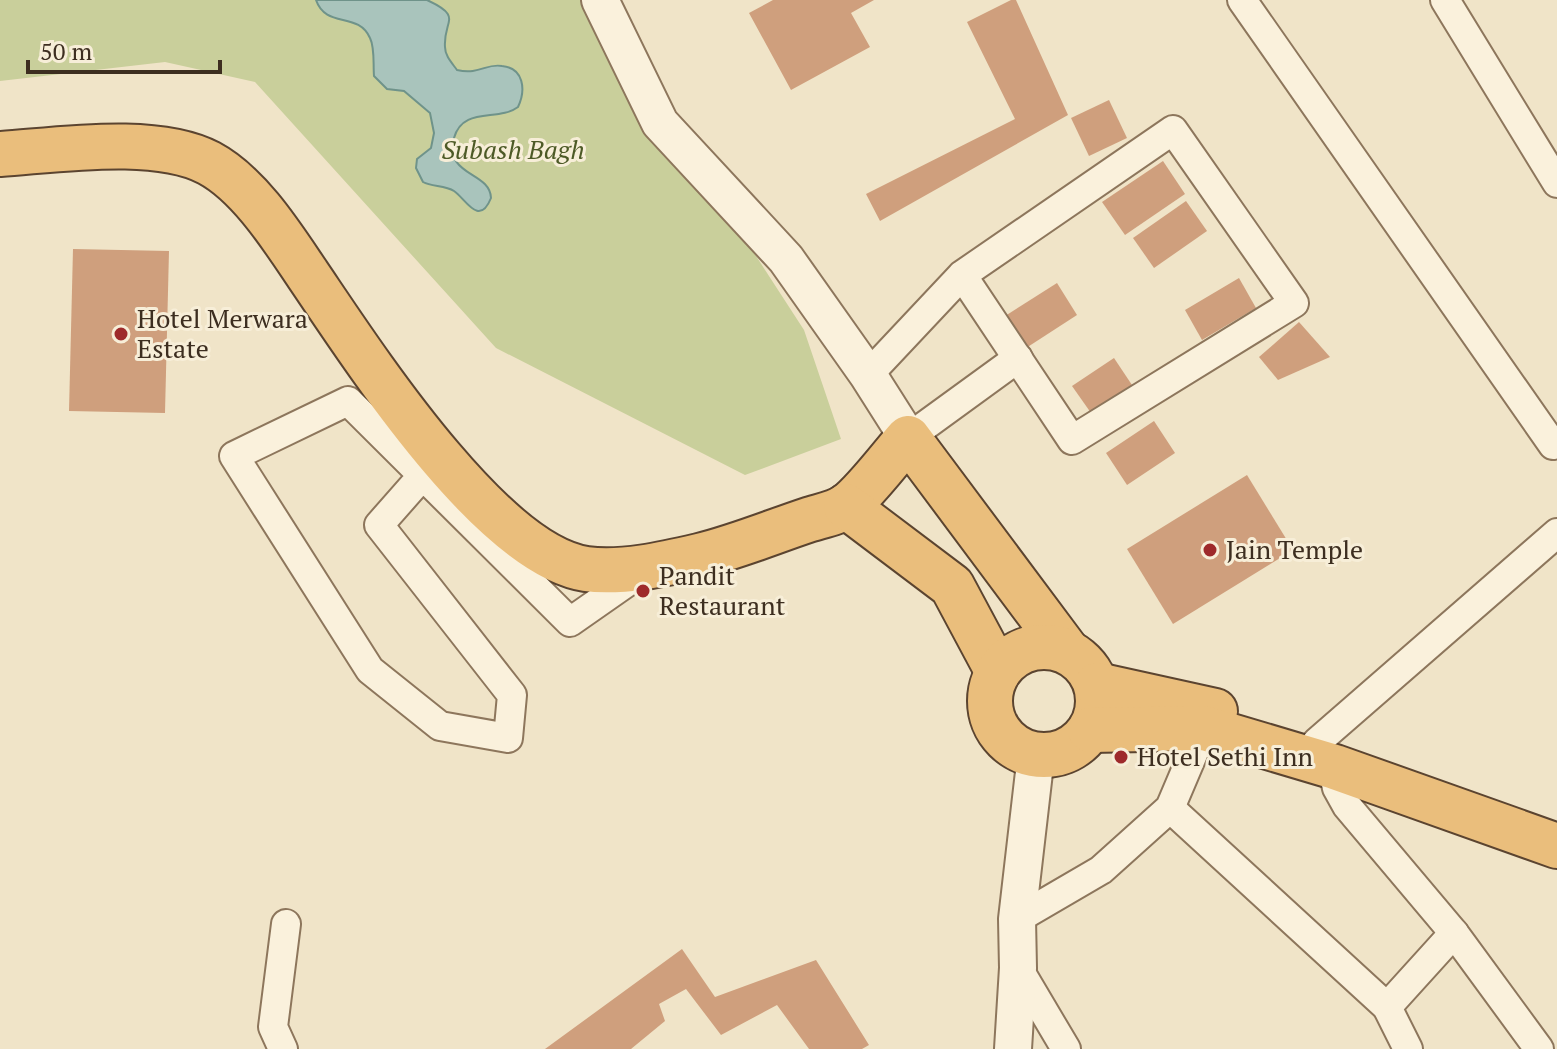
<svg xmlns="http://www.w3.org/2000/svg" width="1557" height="1049" font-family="'PT Serif',serif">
<rect width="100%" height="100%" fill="#f0e4c8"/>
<!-- green -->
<polygon fill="#c9cf9b" points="0,0 590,0 804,330 841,439 745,475 496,348 255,82 165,62 0,81"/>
<!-- water -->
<path fill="#a9c4bc" stroke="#6f938a" stroke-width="2" d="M316 0H427C464 17 443 20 445 47 445 56 452 63 457 70 480 75 486 63 502 66 524 68 526 90 518 107 498 122 463 106 454 138 444 177 490 171 491 198 479 228 465 198 454 191 445 185 432 187 423 182L416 168 417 159 431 148 434 133 430 113 404 91 387 89 374 76C373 64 375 48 370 38 358 11 326 29 316 0Z"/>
<!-- building -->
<g fill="#cf9f7d">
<polygon points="773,0 874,0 851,13 870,47 791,90 749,13"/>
<polygon points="1011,0 1016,0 1068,115 880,221 866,194 1015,119 967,22"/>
<polygon points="1109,100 1127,138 1089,156 1071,118"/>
<polygon points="1163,161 1185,194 1125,235 1102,202"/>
<polygon points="1186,201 1207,231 1154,268 1133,238"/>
<polygon points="73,249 169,251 165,413 69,411"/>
<polygon points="1239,278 1256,308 1202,340 1185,310"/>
<polygon points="1057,283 1077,315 1023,350 1002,318"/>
<polygon points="1299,322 1330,357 1278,380 1259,357"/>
<polygon points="1114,358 1132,385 1091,413 1072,386"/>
<polygon points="1154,421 1175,453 1127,485 1106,453"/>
<polygon points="1247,475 1293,550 1173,624 1127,549"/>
<polygon points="682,949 715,997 816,960 869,1045 862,1049 809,1049 777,1005 721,1035 686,989 659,1004 665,1021 631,1049 545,1049"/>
</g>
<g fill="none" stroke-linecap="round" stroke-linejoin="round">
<!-- minor casing -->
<g stroke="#8d765c" stroke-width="32">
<g id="minor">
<polyline points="1242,0 1553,445 1557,443"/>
<polyline points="1445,0 1557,183"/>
<polyline points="868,375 962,275 1173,130 1294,303 1072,440 962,275"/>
<polyline points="908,438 1018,358"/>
<polyline points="423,475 379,525 512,695 508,738 440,726 370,670 234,456 348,401 570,622 643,571"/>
<polyline points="1317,742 1557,533"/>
<polyline points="1332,767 1337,788 1347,806 1454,933 1539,1049"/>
<polyline points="1170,808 1387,1007 1408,1049"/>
<polyline points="1017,919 1101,870 1170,808 1204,728"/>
<polyline points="1018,968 1066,1049"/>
<polyline points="1387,1007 1454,933"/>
<polyline points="283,1049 273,1027 286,924"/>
</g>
</g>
<!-- tertiary casing -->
<g stroke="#8d765c" stroke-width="40">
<g id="tertiary">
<polyline points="600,0 660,123 786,259 868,375 908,438"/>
<polyline points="1013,1049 1018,968 1017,919 1036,755"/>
</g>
</g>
<!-- trunk casing -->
<g stroke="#5b4430" stroke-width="48">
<g id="trunk">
<path d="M0 154C59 150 156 135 209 163 250 185 283 238 308 275 361 353 490 554 586 569 621 574 665 564 699 556 736 547 772 532 808 520 820 516 838 513 848 505 866 491 891 457 908 438L1067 651"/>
<polyline points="846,506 952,586 998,672"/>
<circle cx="1044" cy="701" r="54"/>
<polyline points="1097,685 1215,711"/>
<polyline points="1090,730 1204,728 1335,767 1557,846"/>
</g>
</g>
<!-- minor -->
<use href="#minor" stroke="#faf1dc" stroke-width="28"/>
<!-- tertiary -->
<use href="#tertiary" stroke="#faf1dc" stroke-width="36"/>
<!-- trunk -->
<use href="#trunk" stroke="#eabe7c" stroke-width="44"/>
</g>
<!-- markers -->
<g fill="#9e2a2b" stroke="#f7eed8" stroke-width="3">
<circle cx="121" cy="334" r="8"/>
<circle cx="1210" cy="550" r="8"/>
<circle cx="643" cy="591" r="8"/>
<circle cx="1121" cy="757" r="8"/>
</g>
<g text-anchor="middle" stroke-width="6" stroke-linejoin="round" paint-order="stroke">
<!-- park labels -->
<g font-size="26" font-style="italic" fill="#4d5a26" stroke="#f7eed8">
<text x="513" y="159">Subash Bagh</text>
</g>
<!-- poi labels -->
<g font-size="26" fill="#3d2e20" stroke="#f7eed8" text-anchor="start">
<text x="137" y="328">Hotel Merwara<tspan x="137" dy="30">Estate</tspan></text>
<text x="1226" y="559">Jain Temple</text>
<text x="659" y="585">Pandit<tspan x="659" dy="30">Restaurant</tspan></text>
<text x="1137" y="766">Hotel Sethi Inn</text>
</g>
</g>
<!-- scale -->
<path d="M28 60v12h192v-12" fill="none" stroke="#3d2e20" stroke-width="4"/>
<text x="40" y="60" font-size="24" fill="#3d2e20" stroke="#f7eed8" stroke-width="6" paint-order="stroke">50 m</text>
</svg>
